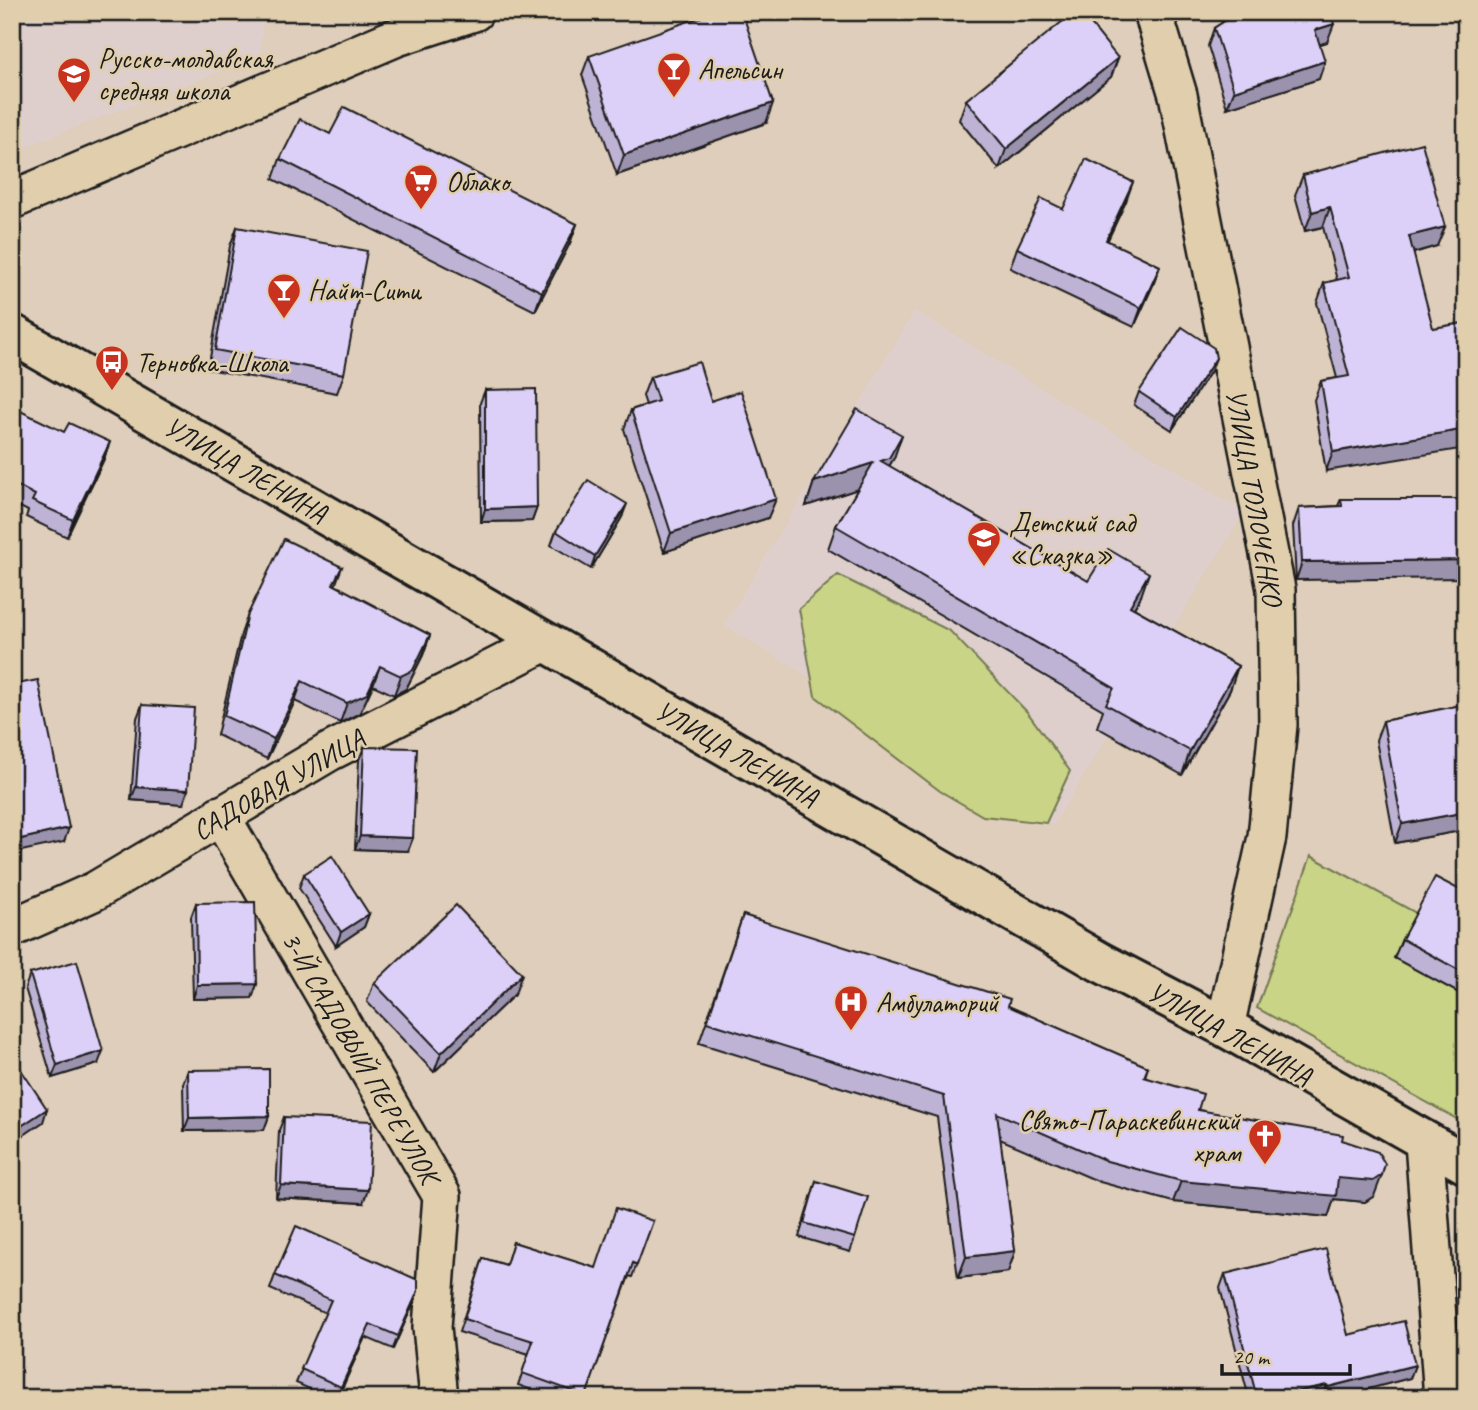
<svg xmlns="http://www.w3.org/2000/svg" width="1478" height="1410" font-family="Caveat,sans-serif">
<rect width="100%" height="100%" fill="#dfcebb"/>
<filter id="ink" filterUnits="userSpaceOnUse"><feTurbulence type="fractalNoise" baseFrequency=".0143" numOctaves="2"/><feDisplacementMap in="SourceGraphic" scale="14" xChannelSelector="R" yChannelSelector="G"/><feConvolveMatrix kernelMatrix="1 2 1 2 8 2 1 2 1" color-interpolation-filters="sRGB"/></filter>
<g filter="url(#ink)">
<!-- built -->
<g fill="#decfcd">
<polygon points="12,12 264,12 260,56 12,152"/>
<polygon points="915,311 1244,512 1053,826 724,625"/>
</g>
<!-- green -->
<g fill="#c9d487" stroke="#727852" stroke-width="2">
<polygon points="838,575 950,631 1028,713 1070,771 1046,823 983,816 940,791 815,696 799,609"/>
<polygon points="1311,856 1466,940 1466,1124 1257,1008"/>
</g>
<g fill="none" stroke-linecap="round" stroke-linejoin="round">
<!-- minor casing -->
<g stroke="#1c1c1c" stroke-width="42">
<g id="minor">
<polyline points="1153,12 1178,95 1276,589 1278,725 1267,837 1225,1027"/>
<polyline points="12,200 397,37 474,12"/>
<polyline points="220,815 442,1196 432,1327 439,1398"/>
<polyline points="12,928 95,891 329,752 545,642"/>
<polyline points="1424,1142 1443,1398"/>
</g>
</g>
<!-- tertiary casing -->
<g stroke="#1c1c1c" stroke-width="44">
<polyline id="tertiary" points="12,334 1100,962 1225,1027 1466,1164"/>
</g>
<!-- minor -->
<use href="#minor" stroke="#e0ceac" stroke-width="37"/>
<!-- tertiary -->
<use href="#tertiary" stroke="#e0ceac" stroke-width="38"/>
</g>
<!-- wall -->
<g fill="#beb3d5" stroke="#1c1c1c" stroke-width="2">
<polygon points="1219,12 1330,12 1327,42 1320,44 1319,79 1227,108 1208,46 1214,28 1222,23"/>
<polygon points="589,56 766,123 617,175 582,75"/>
<polygon points="1118,58 1111,77 999,169 959,120 966,100"/>
<polygon points="330,134 577,224 570,243 535,311 273,179 280,159"/>
<polygon points="1303,175 1437,246 1414,253 1326,471 1314,400 1321,381 1337,378 1317,303 1324,283 1337,280 1323,227 1305,231 1295,195"/>
<polygon points="1126,201 1107,241 1160,266 1153,285 1134,327 1010,268 1017,248 1063,209"/>
<polygon points="237,227 344,374 337,393 208,369 230,246"/>
<polygon points="1211,371 1172,430 1134,405 1139,392"/>
<polygon points="650,377 711,401 768,518 664,552 624,429 631,410 646,405 643,396"/>
<polygon points="485,390 537,507 532,521 481,522 480,403"/>
<polygon points="12,407 104,459 67,537 26,517 28,511 12,503"/>
<polygon points="894,458 889,466 1088,581 1141,596 1134,608 1238,666 1230,690 1182,775 1097,727 1103,710 828,549 836,526 858,489 806,506 814,482"/>
<polygon points="1341,499 1466,499 1296,580 1293,526 1299,508 1338,506"/>
<polygon points="622,517 591,569 551,545 556,531"/>
<polygon points="342,567 335,586 430,635 423,655 406,689 394,695 373,685 360,713 340,723 295,701 267,759 217,735 241,634 248,614"/>
<polygon points="1466,704 1466,830 1395,843 1376,740 1383,721"/>
<polygon points="142,705 183,804 131,800 137,718"/>
<polygon points="364,747 408,851 355,849 359,760"/>
<polygon points="304,874 369,914 364,927 336,946 299,888"/>
<polygon points="1466,893 1466,997 1394,958 1402,939"/>
<polygon points="196,903 257,984 252,998 193,999 191,917"/>
<polygon points="743,915 1008,1006 1148,1067 1145,1077 1198,1110 1342,1140 1374,1196 1365,1202 1334,1199 1328,1217 1173,1202 1100,1182 1000,1139 1015,1251 1008,1272 958,1278 937,1117 699,1043"/>
<polygon points="30,974 98,1064 52,1078 25,988"/>
<polygon points="374,983 515,994 434,1072 367,1002"/>
<polygon points="188,1070 269,1116 264,1130 184,1131 183,1084"/>
<polygon points="284,1117 363,1203 276,1198 279,1130"/>
<polygon points="816,1181 855,1238 850,1252 799,1237"/>
<polygon points="653,1221 632,1277 629,1276 585,1398 553,1398 518,1385 529,1354 459,1332 483,1258 506,1265 513,1242 595,1268"/>
<polygon points="1225,1274 1348,1335 1415,1365 1410,1378 1334,1398 1249,1398 1220,1288"/>
<polygon points="275,1275 413,1304 393,1349 365,1337 338,1398 330,1398 296,1383 326,1313 270,1289"/>
</g>
<!-- shaded-wall -->
<g fill="#9b92ae" stroke="#1c1c1c" stroke-width="2">
<polygon points="1334,24 1327,42 1309,48 1315,30"/>
<polygon points="1118,58 1111,77 999,169 1006,149"/>
<polygon points="1325,61 1319,79 1227,108 1234,91"/>
<polygon points="773,103 766,123 617,175 624,155"/>
<polygon points="1133,182 1126,201 1099,259 1106,240"/>
<polygon points="1330,207 1323,227 1305,231 1312,212"/>
<polygon points="577,224 570,243 535,311 542,292"/>
<polygon points="1445,227 1437,246 1402,256 1409,236"/>
<polygon points="1160,266 1153,285 1134,327 1141,308"/>
<polygon points="1216,358 1211,371 1172,430 1177,417"/>
<polygon points="1466,429 1466,448 1326,471 1333,452"/>
<polygon points="902,435 894,458 880,481 881,461"/>
<polygon points="110,442 104,459 67,537 73,520"/>
<polygon points="873,463 864,487 806,506 814,482"/>
<polygon points="776,499 768,518 664,552 671,533"/>
<polygon points="627,504 622,517 591,569 595,556"/>
<polygon points="537,507 532,521 481,522 485,509"/>
<polygon points="1466,560 1466,578 1296,580 1302,562"/>
<polygon points="1149,573 1141,596 1122,629 1130,606"/>
<polygon points="430,635 423,655 406,689 394,695 401,676"/>
<polygon points="380,666 373,685 360,713 340,723 347,703"/>
<polygon points="1238,666 1230,690 1182,775 1190,751"/>
<polygon points="302,681 295,701 267,759 274,739"/>
<polygon points="136,787 188,790 183,804 131,800"/>
<polygon points="1466,812 1466,830 1395,843 1402,824"/>
<polygon points="69,828 64,842 12,853 12,841"/>
<polygon points="360,836 413,838 408,851 355,849"/>
<polygon points="369,914 364,927 336,946 341,932"/>
<polygon points="522,974 515,994 434,1072 441,1053"/>
<polygon points="257,984 252,998 193,999 197,985"/>
<polygon points="103,1051 98,1064 52,1078 57,1065"/>
<polygon points="47,1109 43,1122 12,1143 12,1132"/>
<polygon points="269,1116 264,1130 184,1131 189,1118"/>
<polygon points="1382,1175 1374,1196 1365,1202 1334,1199 1328,1217 1173,1202 1181,1181 1338,1178"/>
<polygon points="281,1185 368,1190 363,1203 276,1198"/>
<polygon points="1015,1251 1008,1272 958,1278 966,1257"/>
<polygon points="418,1291 413,1304 393,1349 398,1336"/>
<polygon points="370,1324 365,1337 337,1398 341,1387"/>
<polygon points="1415,1365 1410,1378 1334,1398 1324,1398 1328,1387"/>
<polygon points="1327,1385 1322,1398 1266,1398"/>
</g>
<!-- building -->
<g fill="#ddd0f8" stroke="#1c1c1c" stroke-width="2">
<polygon points="715,12 742,12 773,103 624,155 589,56"/>
<polygon points="1074,12 1081,12 1118,58 1006,149 966,100"/>
<polygon points="1231,12 1330,12 1334,24 1315,30 1325,61 1234,91 1214,28 1232,16"/>
<polygon points="344,107 577,224 542,292 280,159 300,119 330,134"/>
<polygon points="1422,143 1445,227 1409,236 1433,328 1463,323 1466,339 1466,429 1333,452 1321,381 1349,376 1324,283 1349,277 1330,207 1312,212 1303,175"/>
<polygon points="1086,159 1133,182 1106,240 1160,266 1141,308 1017,248 1041,198 1063,209"/>
<polygon points="237,227 367,251 344,374 215,350"/>
<polygon points="1182,327 1214,348 1216,358 1177,417 1139,392"/>
<polygon points="699,362 711,401 741,391 776,499 671,533 631,410 658,401 650,377"/>
<polygon points="536,389 537,507 485,509 485,390"/>
<polygon points="12,407 64,432 69,423 110,442 73,520 32,501 35,495 12,483"/>
<polygon points="857,409 902,435 889,458 881,461 1088,581 1108,549 1149,573 1130,606 1238,666 1190,751 1106,704 1114,688 836,526 873,463 814,482"/>
<polygon points="588,480 627,504 595,556 556,531"/>
<polygon points="1341,499 1466,499 1466,560 1302,562 1299,508 1342,506"/>
<polygon points="284,539 342,567 333,584 430,635 413,670 401,676 380,666 367,694 347,703 302,681 274,739 224,716 248,614"/>
<polygon points="38,680 69,828 12,841 12,685"/>
<polygon points="1466,704 1466,812 1402,824 1383,721"/>
<polygon points="142,705 194,708 188,790 136,787"/>
<polygon points="364,747 417,748 413,838 360,836"/>
<polygon points="332,856 369,914 341,932 304,874"/>
<polygon points="1435,877 1466,893 1466,974 1402,939"/>
<polygon points="255,902 257,984 197,985 196,903"/>
<polygon points="456,905 522,974 441,1053 374,983"/>
<polygon points="743,915 1010,999 1008,1006 1148,1067 1144,1077 1203,1094 1198,1110 1343,1135 1342,1140 1378,1152 1385,1164 1382,1175 1373,1181 1338,1178 1336,1196 1181,1181 1107,1161 997,1113 1015,1251 966,1257 944,1096 707,1022"/>
<polygon points="77,961 103,1051 57,1065 30,974"/>
<polygon points="12,1056 47,1109 12,1132"/>
<polygon points="269,1069 269,1116 189,1118 188,1070"/>
<polygon points="284,1117 372,1121 368,1190 281,1185"/>
<polygon points="816,1181 868,1197 855,1238 804,1223"/>
<polygon points="616,1208 653,1221 637,1265 633,1263 586,1396 522,1373 533,1341 464,1319 483,1258 506,1265 513,1242 596,1268"/>
<polygon points="296,1226 418,1280 418,1291 398,1336 370,1324 341,1387 301,1369 331,1300 275,1275"/>
<polygon points="1326,1249 1348,1335 1404,1321 1415,1365 1328,1387 1327,1385 1266,1398 1257,1398 1225,1274"/>
</g>
</g>
<!-- icons -->
<defs>
<g id="bar-pin" transform="scale(1.75)"><path d="M0 17L-7.5 6A9.5 9.5 0 1 1 7.5 6Z" fill="#c8321e" stroke="#e0ceac"/><path d="M-6-5H6L.8 .8V4.5H3.5V6h-7V4.5H-.8V.8Z" fill="#fff"/></g>
<g id="school-pin" transform="scale(1.75)"><path d="M0 17L-7.5 6A9.5 9.5 0 1 1 7.5 6Z" fill="#c8321e" stroke="#e0ceac"/><path d="M0-5L7-2L0 1L-7-2ZM-4 1L0 2.5L4 1V4Q0 6-4 4Z" fill="#fff"/></g>
<g id="supermarket-pin" transform="scale(1.75)"><path d="M0 17L-7.5 6A9.5 9.5 0 1 1 7.5 6Z" fill="#c8321e" stroke="#e0ceac"/><path d="M-6-5.5h2.5l.6 2H6L4.5 2H-2.5L-4.4-4H-6ZM-1.5 3.2a1.3 1.3 0 1 0 .1 0ZM3 3.2a1.3 1.3 0 1 0 .1 0Z" fill="#fff"/></g>
<g id="bus-pin" transform="scale(1.75)"><path d="M0 17L-7.5 6A9.5 9.5 0 1 1 7.5 6Z" fill="#c8321e" stroke="#e0ceac"/><path d="M-5-6H5V4H4V6H2V4H-2V6H-4V4H-5ZM-3.5-4V0h7V-4ZM-3.5 1.2v1.5H-2V1.2ZM2 1.2v1.5H3.5V1.2Z" fill="#fff"/></g>
<g id="hospital-pin" transform="scale(1.75)"><path d="M0 17L-7.5 6A9.5 9.5 0 1 1 7.5 6Z" fill="#c8321e" stroke="#e0ceac"/><path d="M-5-5h3v3.5h4V-5h3V5h-3V1.5h-4V5h-3Z" fill="#fff"/></g>
<g id="church-pin" transform="scale(1.75)"><path d="M0 17L-7.5 6A9.5 9.5 0 1 1 7.5 6Z" fill="#c8321e" stroke="#e0ceac"/><path d="M-1.2-6h2.4v3.5h3.3v2.4h-3.3V6h-2.4V-.1h-3.3v-2.4h3.3Z" fill="#fff"/></g>
</defs>
<g fill-rule="evenodd">
<use href="#bar-pin" x="674" y="69"/>
<use href="#school-pin" x="74" y="74"/>
<use href="#supermarket-pin" x="421" y="181"/>
<use href="#bar-pin" x="284" y="290"/>
<use href="#bus-pin" x="112" y="362"/>
<use href="#school-pin" x="984" y="538"/>
<use href="#hospital-pin" x="851" y="1002"/>
<use href="#church-pin" x="1265" y="1136"/>
</g>
<g text-anchor="middle" stroke-width="5" stroke-linejoin="round" paint-order="stroke">
<!-- poi labels -->
<g font-size="28" fill="#1c1c1c" stroke="#e0ceac" text-anchor="start">
<text x="98" y="68">Русско-молдавская<tspan x="98" dy="32">средняя школа</tspan></text>
<text x="698" y="79">Апельсин</text>
<text x="446" y="191">Облако</text>
<text x="308" y="300">Найт-Сити</text>
<text x="136" y="372">Терновка-Школа</text>
<text x="1009" y="532">Детский сад<tspan x="1009" dy="32">«Сказка»</tspan></text>
<text x="876" y="1012">Амбулаторий</text>
<text x="1240" y="1130" text-anchor="end">Свято-Параскевинский<tspan x="1240" dy="32">храм</tspan></text>
</g>
<!-- street labels -->
<g font-size="28" fill="#1c1c1c" stroke="#e0ceac">
<text transform="translate(246 469) rotate(30)" y="10">УЛИЦА ЛЕНИНА</text>
<text transform="translate(1255 497) rotate(80)" y="10">УЛИЦА ТОЛОЧЕНКО</text>
<text transform="translate(737 753) rotate(30)" y="10">УЛИЦА ЛЕНИНА</text>
<text transform="translate(278 784) rotate(-30)" y="10">САДОВАЯ УЛИЦА</text>
<text transform="translate(1230 1033) rotate(29)" y="10">УЛИЦА ЛЕНИНА</text>
<text transform="translate(361 1057) rotate(60)" y="10">3-Й САДОВЫЙ ПЕРЕУЛОК</text>
</g>
</g>
<!-- margin -->
<rect width="1478" height="1410" fill="none" stroke="#e0ceac" stroke-width="42"/>
<rect x="21" y="21" width="1436" height="1368" fill="none" stroke="#1c1c1c" stroke-width="2.5" filter="url(#ink)"/>
<!-- scale -->
<path d="M1222 1364v10h128v-10" fill="none" stroke="#1c1c1c" stroke-width="3.5"/>
<text x="1233" y="1364" font-size="21" fill="#1c1c1c" stroke="#e0ceac" stroke-width="5" paint-order="stroke">20 m</text>
</svg>
